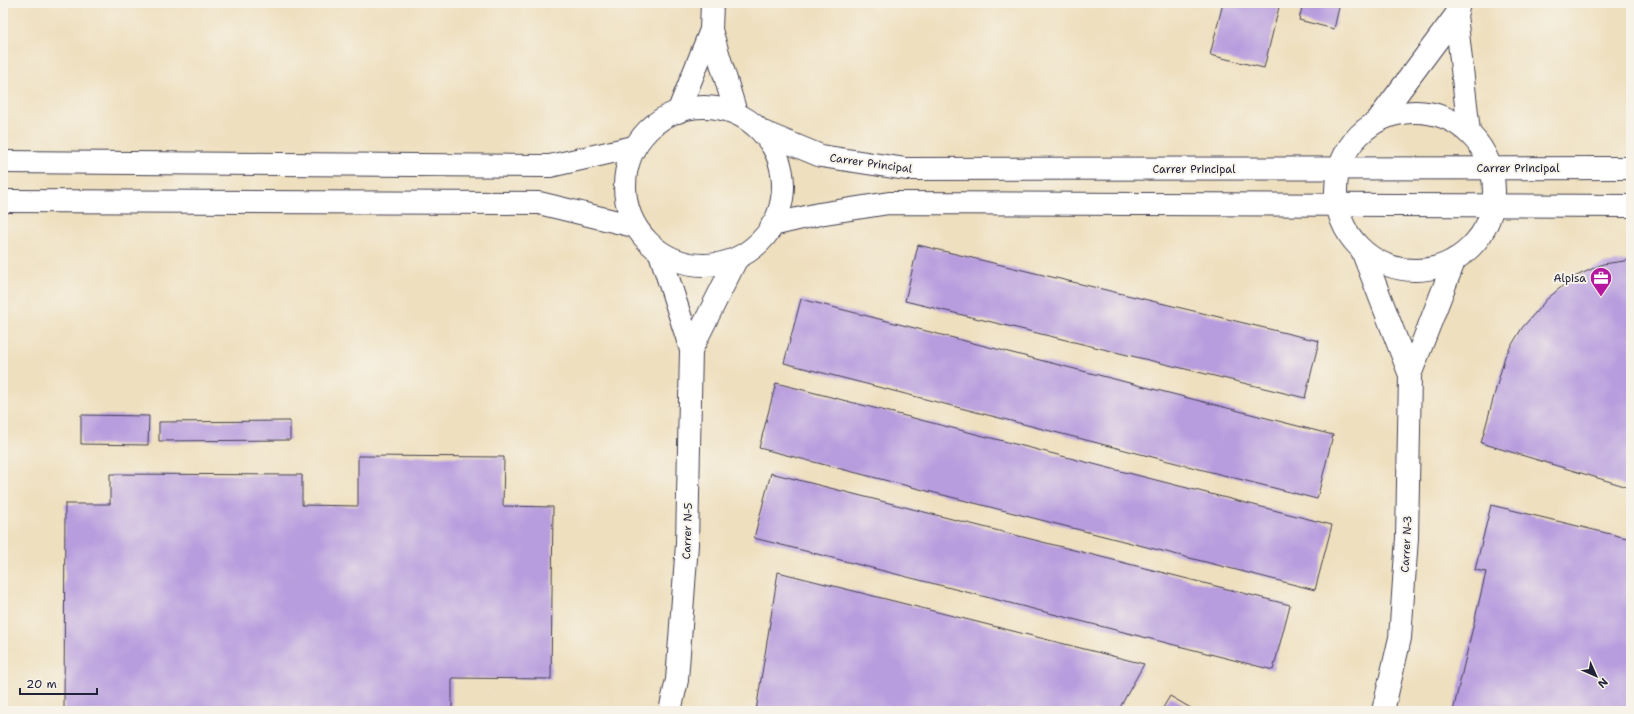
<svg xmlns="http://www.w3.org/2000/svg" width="1634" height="714" font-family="'Shantell Sans',sans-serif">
<rect width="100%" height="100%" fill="#f7f3e8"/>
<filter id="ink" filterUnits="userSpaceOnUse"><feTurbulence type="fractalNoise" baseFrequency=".025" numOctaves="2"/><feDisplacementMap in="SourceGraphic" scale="8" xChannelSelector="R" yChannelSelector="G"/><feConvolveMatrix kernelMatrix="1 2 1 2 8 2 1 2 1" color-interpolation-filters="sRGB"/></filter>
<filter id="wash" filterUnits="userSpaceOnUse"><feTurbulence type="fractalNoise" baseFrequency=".012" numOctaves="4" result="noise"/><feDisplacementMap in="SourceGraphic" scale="16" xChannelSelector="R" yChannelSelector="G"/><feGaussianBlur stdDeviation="0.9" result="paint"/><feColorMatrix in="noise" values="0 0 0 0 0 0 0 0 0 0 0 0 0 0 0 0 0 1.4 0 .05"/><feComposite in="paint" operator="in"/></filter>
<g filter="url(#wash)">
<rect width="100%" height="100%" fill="#eedfbe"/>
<g id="blocks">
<!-- building -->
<g fill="#b89dde">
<polygon points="1223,3 1280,3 1264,68 1210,55"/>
<polygon points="1303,3 1340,3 1334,29 1299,20"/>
<polygon points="918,245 1319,341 1305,398 905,301"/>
<polygon points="1631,260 1631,488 1481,443 1505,356 1522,328 1547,299 1572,278 1603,264"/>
<polygon points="801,299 1333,435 1317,499 784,363"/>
<polygon points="776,383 1332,525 1315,590 759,448"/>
<polygon points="81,415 149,416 148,445 81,444"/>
<polygon points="290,421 290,440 159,441 159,422"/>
<polygon points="358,456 504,457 503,506 553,507 551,679 452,678 452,711 64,711 65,504 110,504 110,474 302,475 302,505 358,506"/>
<polygon points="771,473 1290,605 1273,670 754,538"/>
<polygon points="1491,505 1631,539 1631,711 1453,711 1486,572 1475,570"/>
<polygon points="778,572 1144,664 1118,711 756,711"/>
<polygon points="1170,696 1196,711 1161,711"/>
</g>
</g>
</g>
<g filter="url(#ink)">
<use href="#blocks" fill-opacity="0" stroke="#413e4f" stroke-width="1"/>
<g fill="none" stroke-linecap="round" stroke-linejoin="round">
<!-- minor casing -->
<g stroke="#413e4f" stroke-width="24">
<g id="minor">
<polyline points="1458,8 1456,15 1469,132"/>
<polyline points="711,30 736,113"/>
<circle cx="704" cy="186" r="79"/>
<circle cx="1415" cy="191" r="79"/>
<polyline points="678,112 711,30 712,3"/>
<polyline points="1377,121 1456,15"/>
<polyline points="763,132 821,156 906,169 1631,168"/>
<polyline points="3,162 550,166 634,147"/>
<polyline points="3,201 539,203 634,226"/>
<polyline points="772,225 819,214 889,203 1631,206"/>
<polyline points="660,253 691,350 687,544 677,680 670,711"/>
<polyline points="1363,253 1410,375"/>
<polyline points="691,350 736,260"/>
<polyline points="1383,711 1400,638 1407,538 1410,375 1455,259"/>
</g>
</g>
<!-- minor -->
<use href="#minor" stroke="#fff" stroke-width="22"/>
</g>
</g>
<!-- icons -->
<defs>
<g id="office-pin" transform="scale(1.15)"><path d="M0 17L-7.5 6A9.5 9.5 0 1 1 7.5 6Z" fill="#b5179e" stroke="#f7f3e8"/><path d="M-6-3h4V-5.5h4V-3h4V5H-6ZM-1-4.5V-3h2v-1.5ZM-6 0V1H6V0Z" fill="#fff"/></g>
</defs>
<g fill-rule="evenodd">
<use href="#office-pin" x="1601" y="278"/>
</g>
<g text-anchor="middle" stroke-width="4" stroke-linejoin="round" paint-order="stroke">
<!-- street labels -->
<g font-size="11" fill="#22223b" stroke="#f7f3e8">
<text transform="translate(871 163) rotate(8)" y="4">Carrer Principal</text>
<text x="1518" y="172">Carrer Principal</text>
<text x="1194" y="173">Carrer Principal</text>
<text transform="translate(687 531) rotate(-88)" y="4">Carrer N-5</text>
<text transform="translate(1406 544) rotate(-87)" y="4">Carrer N-3</text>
</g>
<!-- poi labels -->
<g font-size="11" fill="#22223b" stroke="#f7f3e8" text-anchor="end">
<text x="1586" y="282">Alpisa</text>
</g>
</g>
<!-- margin -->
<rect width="1634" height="714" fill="none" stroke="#f7f3e8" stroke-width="16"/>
<!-- north arrow -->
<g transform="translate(1596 676) rotate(135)" stroke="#f7f3e8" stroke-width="3" paint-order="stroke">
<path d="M0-3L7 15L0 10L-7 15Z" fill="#22223b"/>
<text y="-6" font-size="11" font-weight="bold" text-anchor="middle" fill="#22223b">N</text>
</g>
<!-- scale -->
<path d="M20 688v6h77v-6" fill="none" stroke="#22223b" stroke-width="2"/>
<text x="26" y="688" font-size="12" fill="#22223b" stroke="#f7f3e8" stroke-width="3" paint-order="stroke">20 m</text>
</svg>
